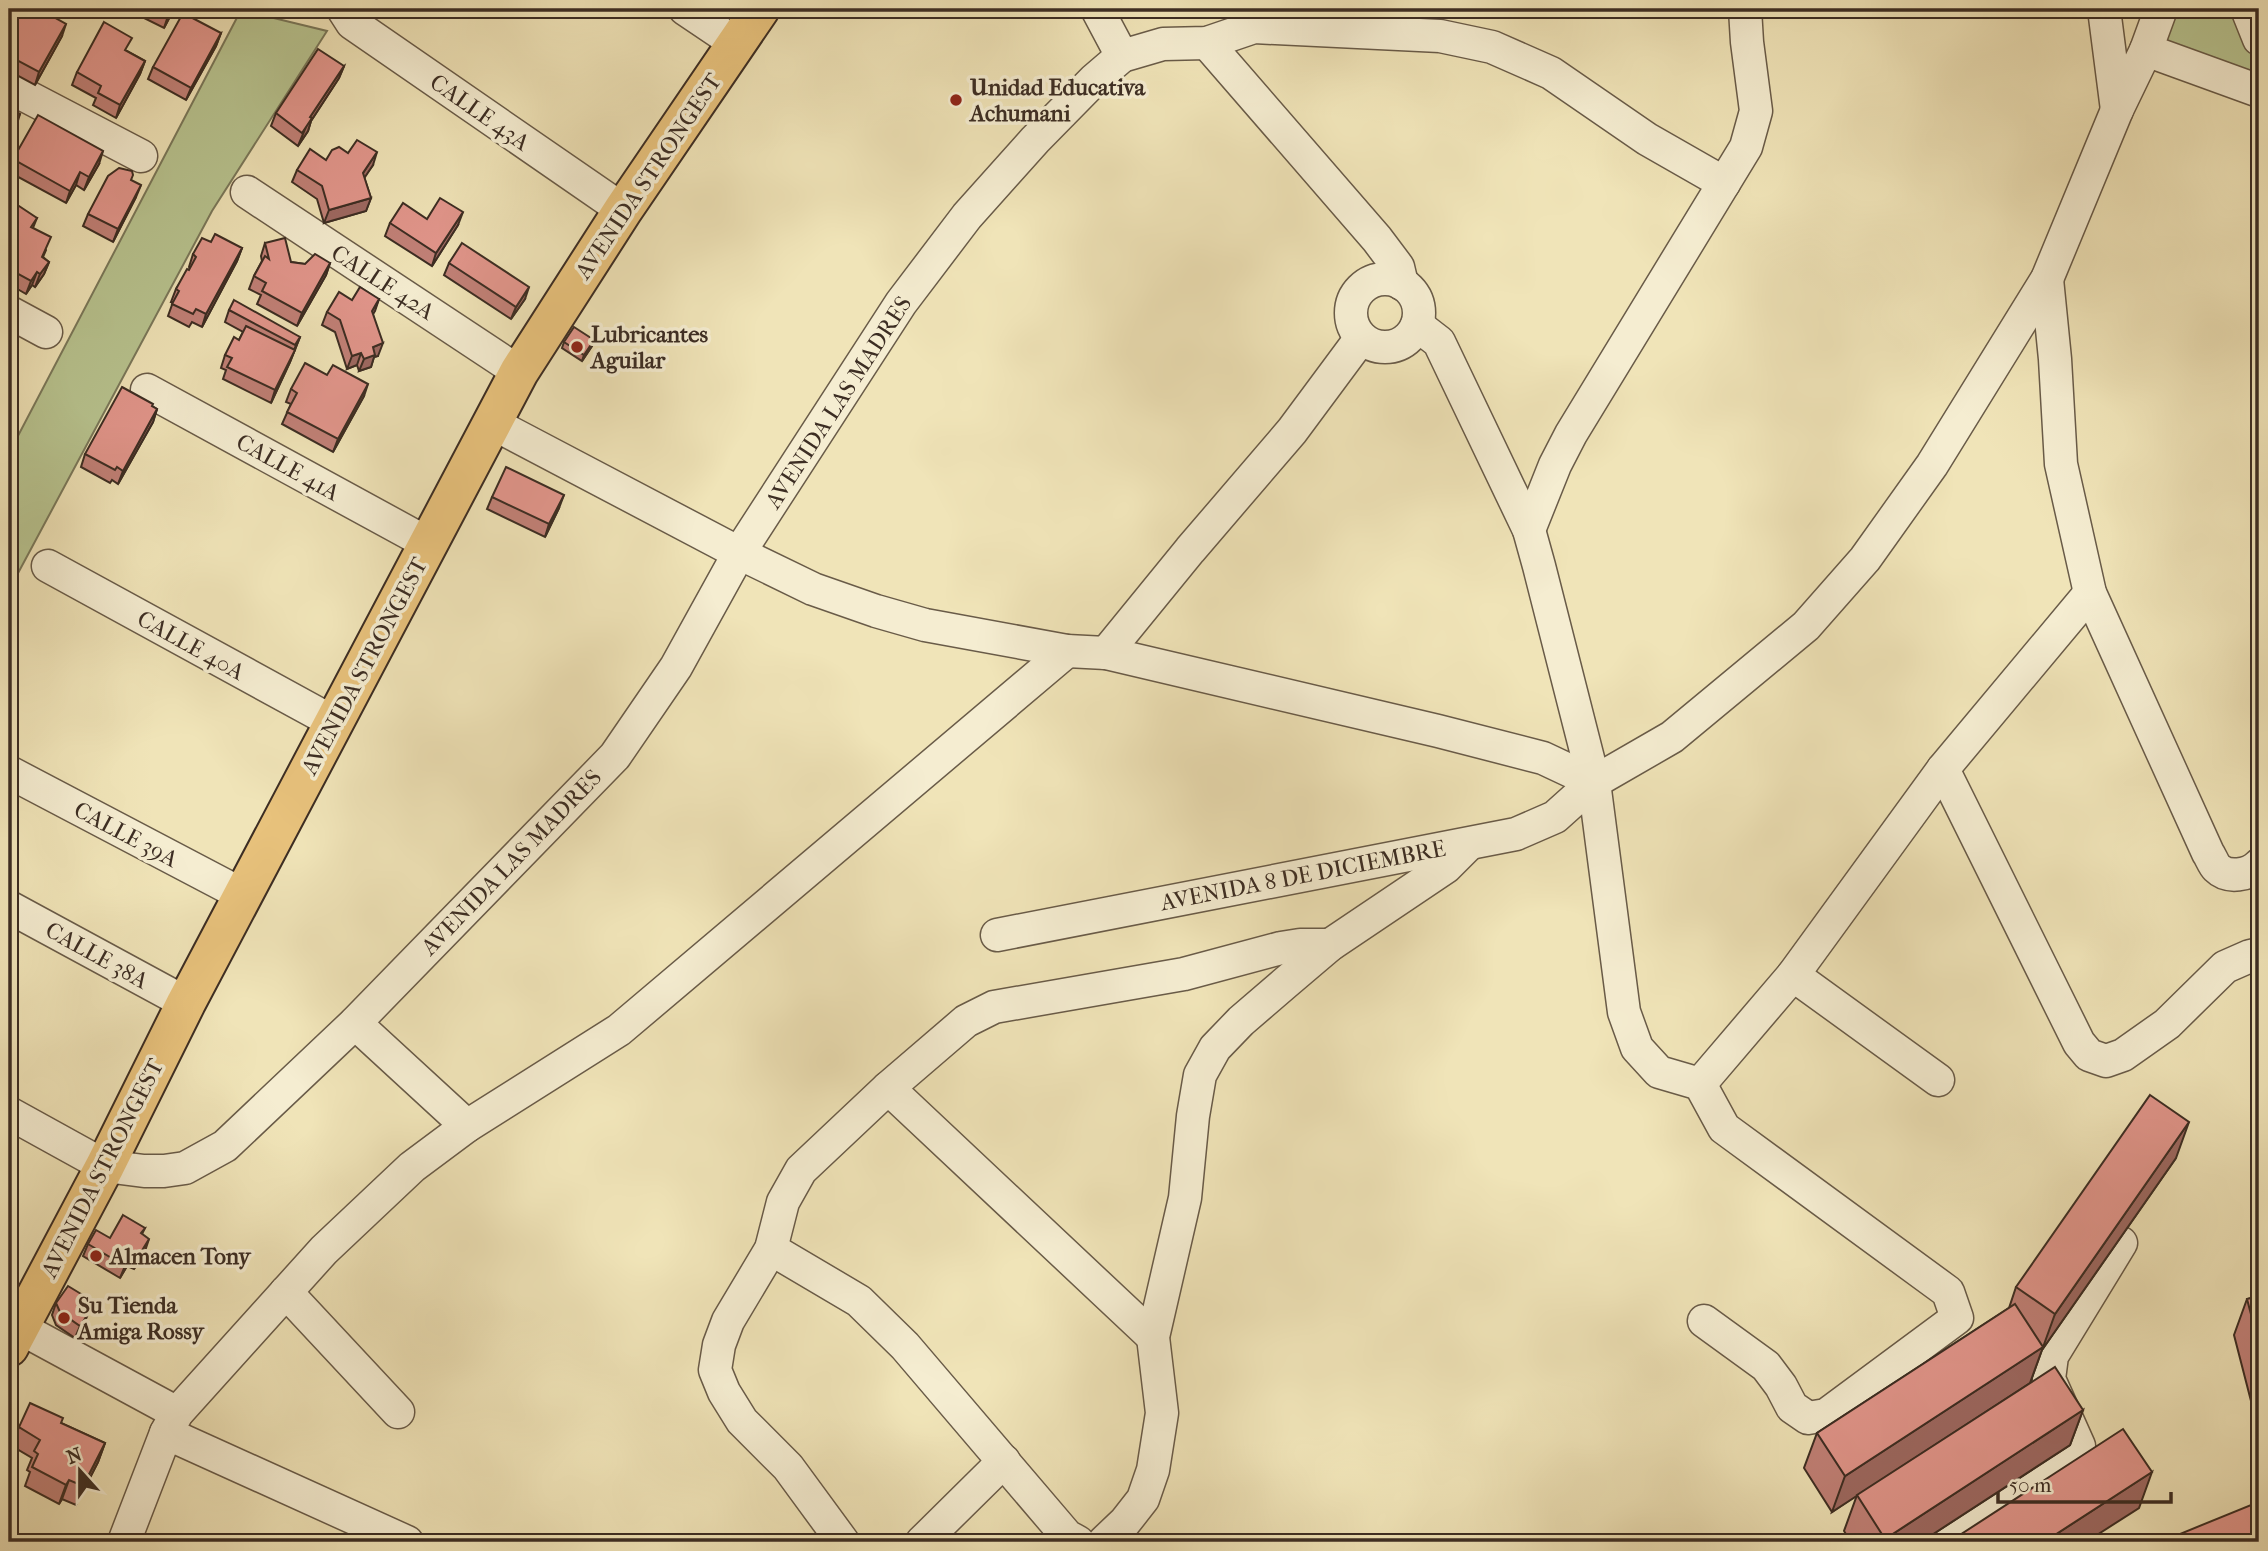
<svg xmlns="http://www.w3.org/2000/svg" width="2268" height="1551" font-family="'IM FELL French Canon',serif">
<rect width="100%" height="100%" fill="#f0e4b8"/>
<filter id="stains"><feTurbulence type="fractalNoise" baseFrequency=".00286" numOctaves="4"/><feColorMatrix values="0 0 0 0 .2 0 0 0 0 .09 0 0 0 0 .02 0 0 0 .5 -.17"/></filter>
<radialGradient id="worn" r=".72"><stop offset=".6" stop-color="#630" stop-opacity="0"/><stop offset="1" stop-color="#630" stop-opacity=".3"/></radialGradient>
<!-- green -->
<g fill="#b8c490" stroke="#7a785a" stroke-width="2">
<polygon points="2161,9 2247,9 2259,39 2259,91 2146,50"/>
<polygon points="241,10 327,31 212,211 9,590 9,453"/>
</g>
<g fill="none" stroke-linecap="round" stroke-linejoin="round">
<!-- minor casing -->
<g stroke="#695b48" stroke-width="35">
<g id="minor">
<polyline points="343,9 352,23 623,210"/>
<polyline points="685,9 737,44"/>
<polyline points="1097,9 1122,56"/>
<polyline points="2104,9 2117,110"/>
<polyline points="2247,9 2259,39"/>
<polyline points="1207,43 1377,239 1398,267 1402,284"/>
<polyline points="2146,50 2259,91"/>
<polyline points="9,87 141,156"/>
<polyline points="247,192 519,372"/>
<path d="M2047 279 2055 359 2061 464 2090 593 2208 853C2211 857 2213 864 2217 868 2228 879 2249 875 2259 865"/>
<circle cx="1385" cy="313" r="34"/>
<polyline points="9,312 46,332"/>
<polyline points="1417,325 1439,342 1529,530 1539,566 1594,782 1624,1012 1637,1048 1659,1072 1700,1084 1724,1128 1948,1292 1957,1318 1826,1415 1808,1418 1792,1407 1781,1386 1766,1366 1704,1321"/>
<polyline points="147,390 429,544"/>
<polyline points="492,423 739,553 813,589 876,611 925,625 1067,651 1106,653 1438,731 1543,758 1594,782"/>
<polyline points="1529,530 1555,465 1571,434 1746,147 1756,111 1747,42 1745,9"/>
<polyline points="48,566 335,723"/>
<polyline points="1106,653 1190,550 1292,431 1361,338"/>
<polyline points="1943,769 2079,1043 2089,1055 2106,1061 2123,1055 2167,1024 2225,967 2250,956 2259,954"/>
<polyline points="9,772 243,895"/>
<polyline points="9,907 186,1003"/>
<polyline points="997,935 1516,834 1555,817 1594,782 1672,737 1806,626 1865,559 1932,465 2047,279 2117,110 2146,50 2161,9"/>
<polyline points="1793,975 1938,1080"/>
<polyline points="355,1023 467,1126"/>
<polyline points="1700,1084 1793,975 1943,769 2090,593"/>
<polyline points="888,1088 1153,1337"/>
<polyline points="9,1113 105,1166 144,1171 164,1171 185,1168 225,1146 355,1023 615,756 676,667 739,553 901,303 967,216 1035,140 1094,80 1122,56 1163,44 1207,43 1254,27 1440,36 1492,47 1551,73 1647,139 1724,183"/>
<polyline points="771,1249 859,1301 905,1346 1067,1536 1078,1542"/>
<polyline points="286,1292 398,1412"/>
<polyline points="9,1322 177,1413"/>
<polyline points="166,1433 407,1542"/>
<polyline points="124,1542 166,1433 177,1413 324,1250 412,1167 467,1126 619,1030 1067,651"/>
<polyline points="843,1542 788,1467 742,1421 724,1392 715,1370 719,1345 728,1321 771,1249 783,1202 801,1170 888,1088 966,1021 994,1007 1184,974 1281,948 1300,945 1330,945"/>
<polyline points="922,1542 1004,1461"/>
<polyline points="1104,1542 1125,1522 1143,1499 1153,1470 1162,1413 1153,1337 1185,1198 1193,1116 1200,1075 1215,1048 1241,1021 1284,984 1330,945 1446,867 1469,844"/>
<polyline points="1937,1542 2079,1446 2049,1379 2052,1356 2121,1243"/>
</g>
</g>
<!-- major casing -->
<g stroke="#3c2d23" stroke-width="42">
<polyline id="major" points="9,1347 105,1166 186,1003 519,372 623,210 760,9"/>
</g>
<!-- minor -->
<use href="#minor" stroke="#f5edd1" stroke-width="32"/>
<!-- major -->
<use href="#major" stroke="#e8c27c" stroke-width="38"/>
</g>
<!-- wall -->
<g fill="#c28178" stroke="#3c2d23" stroke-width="2">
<polygon points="9,9 62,36 35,85 9,71"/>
<polygon points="126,9 174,9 164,28"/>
<polygon points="221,33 216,46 186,100 148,79 153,67"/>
<polygon points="127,51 145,61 140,74 116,118 93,105 96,98 72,85 77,72"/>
<polygon points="344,66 339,78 311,121 308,131 298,146 271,126 276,113"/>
<polygon points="348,153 373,165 364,177 371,198 366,211 324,223 317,199 292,182 297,170"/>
<polygon points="13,159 99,164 84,190 76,185 66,203 9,172"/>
<polygon points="131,180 136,197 113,242 83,226 88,214"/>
<polygon points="9,216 37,218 33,228 46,250 43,257 49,262 44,274 35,287 32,285 26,294 9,284"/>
<polygon points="427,219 458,225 432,266 385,236 390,223"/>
<polygon points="211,242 242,248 237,261 202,327 192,322 189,327 168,316 173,302 171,302 176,289 190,268 189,267 193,254"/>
<polygon points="265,243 291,262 305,264 330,263 326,275 297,326 257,304 261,295 249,289 254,276 262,261 261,256"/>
<polygon points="449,263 525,299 511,319 444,275"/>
<polygon points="379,299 373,314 378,356 374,357 371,367 359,371 357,365 347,369 335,332 322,325 327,312 352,300"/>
<polygon points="229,310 300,337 290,362 271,403 223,379 226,370 221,368 225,355 239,340 243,332 225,322"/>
<polygon points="564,342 592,346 582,361 562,348"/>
<polygon points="327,375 364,396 333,452 282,424 291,404 286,402 291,389"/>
<polygon points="152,406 157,409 153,422 118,484 112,480 110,483 81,467 85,454"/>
<polygon points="492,497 559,508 545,537 487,509"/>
<polygon points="2176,1158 2042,1350 2030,1383 2083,1410 2070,1445 1921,1542 1851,1542 1844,1531 1857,1495 1832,1512 1804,1468 1817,1433 2009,1308 2016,1287"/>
<polygon points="145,1228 142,1234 145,1251 134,1269 127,1266 120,1278 83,1256 88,1244"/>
<polygon points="2259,1296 2259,1432 2234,1335 2247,1299"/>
<polygon points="86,1297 82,1309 83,1326 75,1338 56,1325 52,1315 56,1303"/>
<polygon points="61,1423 105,1443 98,1462 76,1505 62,1499 59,1504 25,1486 30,1472 27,1470 32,1458 12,1446 19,1427"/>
</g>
<!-- shaded-wall -->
<g fill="#9e6962" stroke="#3c2d23" stroke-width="2">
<polygon points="172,9 174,9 164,28 168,16"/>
<polygon points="66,24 62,36 35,85 39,72"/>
<polygon points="221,33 216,46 186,100 191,88"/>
<polygon points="145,61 140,74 116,118 120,105"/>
<polygon points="344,66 339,78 311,121 308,131 298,146 310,117"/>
<polygon points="20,114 16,127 9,139 9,135"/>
<polygon points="103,151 99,164 84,190 89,177"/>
<polygon points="377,152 373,165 359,186 363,173"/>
<polygon points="80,172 76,185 66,203 70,191"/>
<polygon points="141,185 136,197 113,242 118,229"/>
<polygon points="371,198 366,211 324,223 329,210"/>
<polygon points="463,212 458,225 432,266 436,253"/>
<polygon points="242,248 237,261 202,327 206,314"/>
<polygon points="49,262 44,274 35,287 40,274"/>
<polygon points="330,263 326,275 297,326 302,313"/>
<polygon points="37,272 32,285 26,294 31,281"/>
<polygon points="529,287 525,299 511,319 516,307"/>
<polygon points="379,299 375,311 367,323 372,311"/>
<polygon points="300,337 290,362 271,403 275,390"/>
<polygon points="594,340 592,346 582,361 584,355"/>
<polygon points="383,343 378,356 374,357 371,367 359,371 364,359 373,347"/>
<polygon points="361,353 357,365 347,369 352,356"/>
<polygon points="368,384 364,396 333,452 338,439"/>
<polygon points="157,409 153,422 118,484 123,471"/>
<polygon points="564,495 559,508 545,537 549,524"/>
<polygon points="2189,1122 2176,1158 2042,1350 2055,1314"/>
<polygon points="149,1239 145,1251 134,1269 138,1257"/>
<polygon points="132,1253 127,1266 120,1278 125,1266"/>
<polygon points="88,1314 83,1326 75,1338 80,1326"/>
<polygon points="2043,1347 2030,1383 1832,1512 1845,1476"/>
<polygon points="2083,1410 2070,1445 1921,1542 1884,1542 1885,1539"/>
<polygon points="105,1443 98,1462 76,1505 83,1486"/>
<polygon points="2152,1472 2139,1508 2086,1542 2044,1542"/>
<polygon points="69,1480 62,1499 59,1504 66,1485"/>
</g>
<!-- building -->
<g fill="#e2968c" stroke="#3c2d23" stroke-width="2">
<polygon points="9,9 39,9 66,24 39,72 9,56"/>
<polygon points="155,9 172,9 168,16"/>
<polygon points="183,13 221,33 191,88 153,67"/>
<polygon points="104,22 132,38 125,50 145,61 120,105 98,93 101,86 77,72"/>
<polygon points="318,49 344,66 310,117 312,118 302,133 276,113"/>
<polygon points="9,108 20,114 9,135"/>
<polygon points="38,115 103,151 89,177 80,172 70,191 13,159"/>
<polygon points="357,140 377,152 363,173 371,198 329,210 322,186 297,170 310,149 326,160 332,150 339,147 348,153"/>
<polygon points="119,168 132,171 133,175 131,180 141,185 118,229 88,214 108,176"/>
<polygon points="440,198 463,212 436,253 390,223 403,203 427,219"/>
<polygon points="16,204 37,218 31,227 51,237 42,257 49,262 40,274 37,272 31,281 9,269 9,216"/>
<polygon points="215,234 242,248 206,314 196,309 193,314 172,304 179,291 176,289 187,269 189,270 196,257 193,254 202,238 211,242"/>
<polygon points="285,238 291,262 305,264 315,254 330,263 302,313 262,291 266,283 254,276 265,256 269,259 265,243"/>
<polygon points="462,243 529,287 516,307 449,263"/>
<polygon points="360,287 379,299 372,311 383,343 373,347 375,355 364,359 361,353 352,356 340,320 327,312 339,292 352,300"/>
<polygon points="234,300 300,337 295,345 229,310"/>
<polygon points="246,326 295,350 275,390 227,367 232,358 225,355 234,337 239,340"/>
<polygon points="574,327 594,340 584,355 564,342"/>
<polygon points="305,363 327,375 333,365 368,384 338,439 287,412 297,393 291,389"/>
<polygon points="122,387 153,404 152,406 157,409 123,471 117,467 115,470 85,454"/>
<polygon points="506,467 564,495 549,524 492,497"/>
<polygon points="2150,1095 2189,1122 2055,1314 2016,1287"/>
<polygon points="123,1215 145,1228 141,1233 149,1239 138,1257 132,1253 125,1266 88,1244 96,1230 110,1238"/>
<polygon points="68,1286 86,1297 79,1308 88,1314 80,1326 60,1312 56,1303"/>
<polygon points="2259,1296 2259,1345 2247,1299"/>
<polygon points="2015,1304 2043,1347 1845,1476 1817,1433"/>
<polygon points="2055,1367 2083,1410 1885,1539 1857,1495"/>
<polygon points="30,1403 63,1418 61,1423 105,1443 83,1486 69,1480 66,1485 32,1467 38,1454 34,1451 40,1440 19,1427"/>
<polygon points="2123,1429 2152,1472 2044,1542 1949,1542"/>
<polygon points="2251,1505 2259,1526 2259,1542 2177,1542 2175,1536"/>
</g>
<!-- markers -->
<g fill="#8f2418" stroke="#f5edd1" stroke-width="2.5">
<circle cx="956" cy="100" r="7"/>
<circle cx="577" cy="347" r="7"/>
<circle cx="96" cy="1256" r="7"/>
<circle cx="64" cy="1318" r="7"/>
</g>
<g text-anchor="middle" stroke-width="7" stroke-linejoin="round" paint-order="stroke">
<!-- poi labels -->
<g font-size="23" font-weight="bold" fill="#3c2d23" stroke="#f5edd1" text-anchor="start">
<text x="970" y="95">Unidad Educativa<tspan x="970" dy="26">Achumani</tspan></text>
<text x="591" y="342">Lubricantes<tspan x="591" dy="26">Aguilar</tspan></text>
<text x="110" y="1264">Almacen Tony</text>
<text x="78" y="1313">Su Tienda<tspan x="78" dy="26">Amiga Rossy</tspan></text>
</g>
<!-- street labels -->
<g font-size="23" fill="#3c2d23" stroke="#f5edd1">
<text transform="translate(480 112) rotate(35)" y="8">CALLE 43A</text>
<text transform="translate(648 176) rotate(-56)" y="8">AVENIDA STRONGEST</text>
<text transform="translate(383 282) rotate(33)" y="8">CALLE 42A</text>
<text transform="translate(838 402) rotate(-57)" y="8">AVENIDA LAS MADRES</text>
<text transform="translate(288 467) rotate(29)" y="8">CALLE 41A</text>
<text transform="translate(191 645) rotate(29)" y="8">CALLE 40A</text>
<text transform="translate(364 666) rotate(-62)" y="8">AVENIDA STRONGEST</text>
<text transform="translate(126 834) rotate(28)" y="8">CALLE 39A</text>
<text transform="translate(511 862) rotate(-46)" y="8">AVENIDA LAS MADRES</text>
<text transform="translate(1303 875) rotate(-11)" y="8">AVENIDA 8 DE DICIEMBRE</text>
<text transform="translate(97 955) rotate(29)" y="8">CALLE 38A</text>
<text transform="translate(102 1168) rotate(-63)" y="8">AVENIDA STRONGEST</text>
</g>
</g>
<!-- margin -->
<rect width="2268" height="1551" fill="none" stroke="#f0e4b8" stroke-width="35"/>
<rect x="10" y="10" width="2247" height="1530" fill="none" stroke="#3c2d23" stroke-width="3.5"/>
<rect x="18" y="18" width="2233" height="1516" fill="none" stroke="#3c2d23" stroke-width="2"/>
<!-- north arrow -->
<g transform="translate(80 1471) rotate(339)" stroke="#f5edd1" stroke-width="5" paint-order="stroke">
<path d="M0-5L12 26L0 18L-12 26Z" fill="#3c2d23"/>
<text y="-10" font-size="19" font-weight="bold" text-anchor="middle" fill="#3c2d23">N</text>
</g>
<!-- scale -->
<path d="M1998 1492v10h173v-10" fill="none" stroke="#3c2d23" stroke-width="3.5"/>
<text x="2009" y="1492" font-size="21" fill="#3c2d23" stroke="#f5edd1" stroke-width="5" paint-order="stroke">50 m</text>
<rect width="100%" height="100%" filter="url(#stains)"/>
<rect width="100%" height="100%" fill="url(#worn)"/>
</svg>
